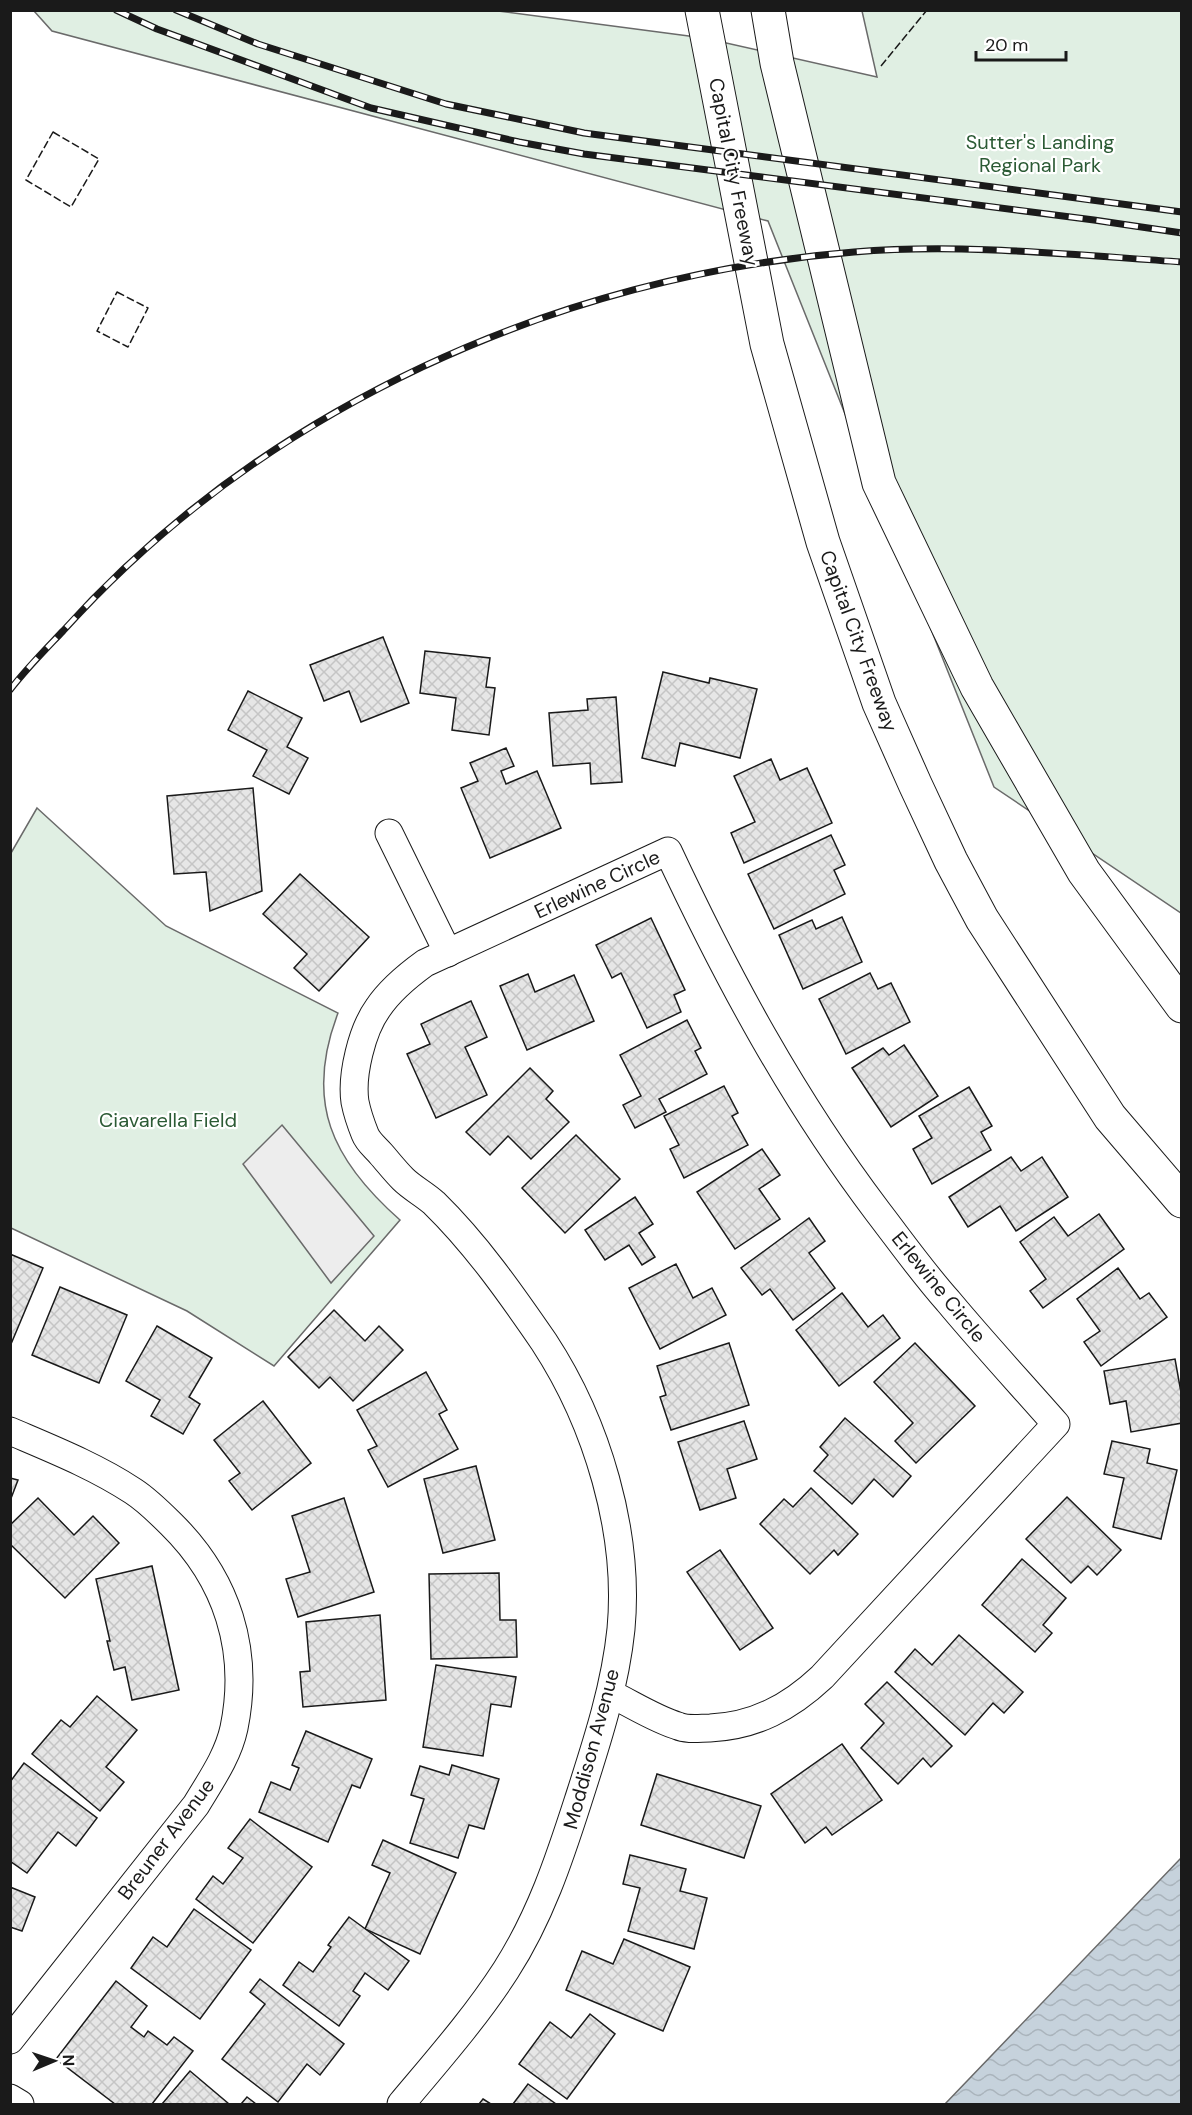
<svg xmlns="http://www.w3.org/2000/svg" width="1192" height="2115" font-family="'DM Sans',sans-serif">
<defs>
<pattern id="water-waves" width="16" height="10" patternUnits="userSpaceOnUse" patternTransform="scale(1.5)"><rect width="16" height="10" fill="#c6d2dc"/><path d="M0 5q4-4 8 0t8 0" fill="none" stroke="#aab4bc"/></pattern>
<pattern id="building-cross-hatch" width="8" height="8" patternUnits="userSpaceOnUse" patternTransform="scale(1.5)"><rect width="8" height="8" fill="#e6e6e6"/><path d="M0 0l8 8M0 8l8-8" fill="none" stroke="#c5c5c5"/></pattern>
</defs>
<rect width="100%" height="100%" fill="#fff"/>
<!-- green -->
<g fill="#e0efe3" stroke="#6a6a6a" stroke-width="1.5">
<polygon points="34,11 498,11 704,38 877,77 862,11 1181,11 1181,913 994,787 768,221 52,31"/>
<path d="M37 808 166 926 338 1013C304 1102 332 1160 400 1220L274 1366 187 1311 11 1228V853Z"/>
</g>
<!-- parking -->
<polygon fill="#ededed" stroke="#6a6a6a" stroke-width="1.5" points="282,1125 374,1236 331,1283 243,1164"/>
<!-- water -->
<polygon fill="url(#water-waves)" stroke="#6a6a6a" stroke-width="1.5" points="1181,1857 1181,2104 945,2104 1181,1858"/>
<!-- building -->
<g fill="url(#building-cross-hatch)" stroke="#1a1a1a" stroke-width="1.5">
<polygon points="383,637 409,703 361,722 349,691 324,701 310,665"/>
<polygon points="425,651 490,658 486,687 495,688 489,735 452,730 456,698 420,693"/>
<polygon points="663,672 709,683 710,678 757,689 740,758 680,743 675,766 642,758"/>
<polygon points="248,691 302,718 287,747 308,758 289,794 253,776 267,750 228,730"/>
<polygon points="616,697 622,782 591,784 590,763 553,766 549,713 588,710 587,699"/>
<polygon points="506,748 514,766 501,771 506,784 537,771 561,828 490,858 461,788 478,781 470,763"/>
<polygon points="771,759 780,780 807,768 832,823 744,863 731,833 755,822 734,776"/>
<polygon points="253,788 262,891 210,911 206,872 174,874 167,796"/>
<polygon points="831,835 845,865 834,870 845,894 774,929 748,874"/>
<polygon points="300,874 369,937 319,991 294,968 307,954 263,914"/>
<polygon points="842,917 862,962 803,989 779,935 812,920 816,929"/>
<polygon points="651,918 685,990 674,995 681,1012 647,1028 621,973 612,978 596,945"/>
<polygon points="870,973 878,989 891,983 910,1022 846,1054 819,999"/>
<polygon points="528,974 535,992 574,975 594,1021 527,1050 500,986"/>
<polygon points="471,1001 487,1037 465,1047 487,1095 436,1118 407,1054 430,1044 421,1024"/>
<polygon points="687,1020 701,1048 695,1051 707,1074 659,1099 666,1112 635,1128 623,1105 641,1096 620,1055"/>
<polygon points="904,1045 938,1096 891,1127 852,1068 883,1048 889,1055"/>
<polygon points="530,1068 553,1091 546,1099 569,1122 531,1159 508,1136 490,1155 466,1132"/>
<polygon points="724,1086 738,1113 732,1116 748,1145 684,1178 670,1149 679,1145 664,1116"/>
<polygon points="969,1087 992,1126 981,1132 991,1150 932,1184 913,1149 932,1138 919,1116"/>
<polygon points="576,1135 620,1179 565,1233 522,1188"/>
<polygon points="762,1149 780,1175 759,1189 780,1219 735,1249 697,1192"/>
<polygon points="1011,1157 1021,1171 1042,1157 1068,1197 1016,1231 1000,1206 968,1227 949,1197"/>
<polygon points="635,1197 653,1224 639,1233 655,1257 642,1265 629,1245 605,1260 585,1230"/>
<polygon points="1099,1214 1124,1249 1043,1308 1030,1291 1046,1279 1020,1242 1054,1217 1068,1236"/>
<polygon points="809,1218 825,1241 809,1253 835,1288 793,1320 770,1289 762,1295 741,1268"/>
<polygon points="10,1254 43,1268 11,1344 10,1344"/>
<polygon points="676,1264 693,1298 712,1288 726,1315 660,1349 629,1288"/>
<polygon points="1118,1268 1140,1299 1149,1293 1167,1317 1101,1366 1084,1342 1100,1331 1077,1299"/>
<polygon points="60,1287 127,1315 99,1383 32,1355"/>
<polygon points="842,1293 868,1327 883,1315 900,1338 839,1386 796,1330"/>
<polygon points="334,1310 365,1341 379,1326 403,1350 353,1401 330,1377 319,1388 288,1357"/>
<polygon points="157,1326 212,1358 189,1397 200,1404 183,1434 151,1416 160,1400 126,1381"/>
<polygon points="729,1343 749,1405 671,1430 660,1397 666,1395 657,1366"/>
<polygon points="915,1343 975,1406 916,1463 895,1441 913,1423 874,1382"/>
<polygon points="1175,1359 1182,1398 1182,1423 1131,1432 1126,1401 1110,1404 1104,1371"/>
<polygon points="426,1372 447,1410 439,1414 458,1449 388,1487 368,1450 377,1446 357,1410"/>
<polygon points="263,1401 311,1463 252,1510 229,1481 240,1473 214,1440"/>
<polygon points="845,1418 911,1476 893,1497 874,1479 852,1504 814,1471 828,1455 820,1447"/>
<polygon points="744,1421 757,1459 727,1469 736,1498 700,1510 678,1442"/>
<polygon points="1112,1441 1150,1449 1147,1463 1177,1470 1161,1539 1113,1527 1124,1478 1104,1474"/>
<polygon points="476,1466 495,1540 443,1553 424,1479"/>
<polygon points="10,1478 18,1480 10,1501"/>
<polygon points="811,1488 858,1534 838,1555 834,1550 810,1574 760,1524 784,1499 793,1507"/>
<polygon points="1067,1497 1121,1550 1097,1575 1088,1566 1071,1583 1026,1539"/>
<polygon points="38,1498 74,1535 93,1516 119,1543 65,1598 10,1544 10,1525"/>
<polygon points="344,1498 374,1592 298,1617 286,1579 310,1572 292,1516"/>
<polygon points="720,1550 773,1628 740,1650 687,1572"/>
<polygon points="1022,1559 1066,1598 1043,1625 1052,1633 1035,1652 982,1605"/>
<polygon points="152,1566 179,1690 132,1700 125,1667 114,1670 107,1641 110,1641 96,1579"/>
<polygon points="499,1573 500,1620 516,1620 517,1657 431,1659 429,1574"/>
<polygon points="380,1615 386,1700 303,1707 300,1672 310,1671 306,1622"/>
<polygon points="959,1635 1023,1692 1004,1713 993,1703 965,1735 895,1672 915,1649 932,1665"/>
<polygon points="436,1665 516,1677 511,1707 491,1704 483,1756 423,1747"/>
<polygon points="887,1682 952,1746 931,1767 923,1758 898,1784 861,1748 884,1723 865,1704"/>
<polygon points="97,1696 137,1730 106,1767 124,1782 100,1811 32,1754 61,1720 70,1727"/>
<polygon points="306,1731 372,1759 360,1788 352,1785 328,1842 259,1812 271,1782 290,1790 299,1768 292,1765"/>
<polygon points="842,1744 882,1800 832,1835 826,1827 805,1843 771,1794"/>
<polygon points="24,1763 97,1818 76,1846 58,1832 27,1873 10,1861 10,1782"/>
<polygon points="452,1765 499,1779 484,1829 469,1825 458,1858 410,1843 424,1799 411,1795 420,1766 449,1775"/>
<polygon points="657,1774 761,1806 744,1858 641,1825"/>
<polygon points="250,1819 312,1867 253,1943 196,1899 213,1876 223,1884 243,1858 228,1848"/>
<polygon points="383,1840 456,1873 420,1954 365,1929 390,1873 372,1865"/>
<polygon points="630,1855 686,1869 680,1891 707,1898 694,1949 628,1931 640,1888 623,1884"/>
<polygon points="10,1887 35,1897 22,1931 10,1927"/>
<polygon points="194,1909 251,1950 200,2019 131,1968 153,1937 167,1947"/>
<polygon points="349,1917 409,1961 388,1990 365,1973 353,1991 360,1996 339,2026 283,1985 299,1962 313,1972 331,1947 328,1945"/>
<polygon points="624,1939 690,1967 663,2031 566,1990 582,1951 613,1964"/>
<polygon points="260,1979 344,2044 320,2075 307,2064 278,2102 222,2059 265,2004 250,1992"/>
<polygon points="116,1981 147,2006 131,2027 144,2037 148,2031 167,2045 174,2037 193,2051 152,2104 115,2104 56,2059"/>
<polygon points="590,2014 615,2034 567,2099 519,2064 550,2022 571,2038"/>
<polygon points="190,2071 229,2104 162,2104"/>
<polygon points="528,2084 556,2104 513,2104"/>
<polygon points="247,2097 256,2104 241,2104"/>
<polygon points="483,2099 491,2104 479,2104"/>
</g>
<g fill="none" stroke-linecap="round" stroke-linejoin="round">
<!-- street casing -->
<g stroke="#1a1a1a" stroke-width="29">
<g id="street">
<polyline points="389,833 448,953"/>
<path d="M10 1431C52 1449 95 1466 133 1491 147 1500 159 1512 171 1524 227 1579 250 1650 234 1728 228 1756 211 1780 196 1805L10 2040"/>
<polyline points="10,2098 20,2104"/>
<path d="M401 2104C437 2061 475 2018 506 1970 540 1917 559 1860 578 1801 596 1745 615 1688 621 1629 630 1532 597 1423 544 1342 511 1294 476 1244 434 1203 424 1194 412 1188 403 1179 395 1171 388 1162 381 1154 375 1147 368 1142 365 1134 361 1124 357 1112 355 1102 351 1075 362 1030 378 1008 390 990 407 976 425 963L668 851C727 977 793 1100 878 1212 901 1242 923 1273 948 1301 983 1343 1020 1383 1056 1424L822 1677C790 1707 755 1726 710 1728 700 1728 687 1730 678 1726 655 1719 632 1704 611 1694"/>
</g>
</g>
<!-- highway casing -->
<g stroke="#1a1a1a" stroke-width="35">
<g id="highway">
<polyline points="702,10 767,344 823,542 879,703 915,784 951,861 982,919 1110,1117 1182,1201"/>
<polyline points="768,10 777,63 879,483 977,687 1084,872 1182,1006"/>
</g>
</g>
<!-- street -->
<use href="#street" stroke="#fff" stroke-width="27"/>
<!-- highway -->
<use href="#highway" stroke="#fff" stroke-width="33"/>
<!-- rail casing -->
<g stroke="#1a1a1a" stroke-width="7">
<g id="rail">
<polyline points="116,10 157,29 371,108 519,142 584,154 1094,220 1182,233"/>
<polyline points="176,10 258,44 446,104 584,133 1182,212"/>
<path d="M10 690C26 669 45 650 63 631 264 408 557 276 854 252 963 243 1073 255 1182 262"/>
</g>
</g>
<!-- rail -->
<use href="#rail" stroke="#fff" stroke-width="4.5" stroke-dasharray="14" stroke-linecap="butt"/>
<!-- fence -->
<g stroke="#1a1a1a" stroke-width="1.5" stroke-dasharray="8 3" stroke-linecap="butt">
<polyline points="881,66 927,10"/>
<polygon points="53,132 99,159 71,207 26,180"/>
<polygon points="117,292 148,308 128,347 97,331"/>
</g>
</g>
<g text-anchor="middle" stroke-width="4.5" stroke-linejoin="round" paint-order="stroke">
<!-- park labels -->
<g font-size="20" fill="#2b5a34" stroke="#fff">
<text x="1040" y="149">Sutter's Landing<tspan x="1040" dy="23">Regional Park</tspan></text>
<text x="168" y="1127">Ciavarella Field</text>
</g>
<!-- street labels -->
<g font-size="20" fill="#1a1a1a" stroke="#fff">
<text transform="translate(734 172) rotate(79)" y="7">Capital City Freeway</text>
<text transform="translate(859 641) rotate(70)" y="7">Capital City Freeway</text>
<text transform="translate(597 884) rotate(-25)" y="7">Erlewine Circle</text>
<text transform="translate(939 1287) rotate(51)" y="7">Erlewine Circle</text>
<text transform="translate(591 1749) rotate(-75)" y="7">Moddison Avenue</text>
<text transform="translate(166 1839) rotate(-53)" y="7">Breuner Avenue</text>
</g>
</g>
<!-- border -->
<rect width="1192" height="2115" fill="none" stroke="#1a1a1a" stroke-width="24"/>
<!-- north arrow -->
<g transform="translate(54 2061) rotate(88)" stroke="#ffffff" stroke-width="4.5" paint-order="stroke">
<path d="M0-4.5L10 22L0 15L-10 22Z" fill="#1a1a1a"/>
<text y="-9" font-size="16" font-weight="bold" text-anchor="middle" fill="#1a1a1a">N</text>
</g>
<!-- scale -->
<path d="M976 51v9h90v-9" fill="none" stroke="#1a1a1a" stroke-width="3"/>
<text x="985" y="51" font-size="18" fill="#1a1a1a" stroke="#ffffff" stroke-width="4.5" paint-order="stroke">20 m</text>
</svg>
